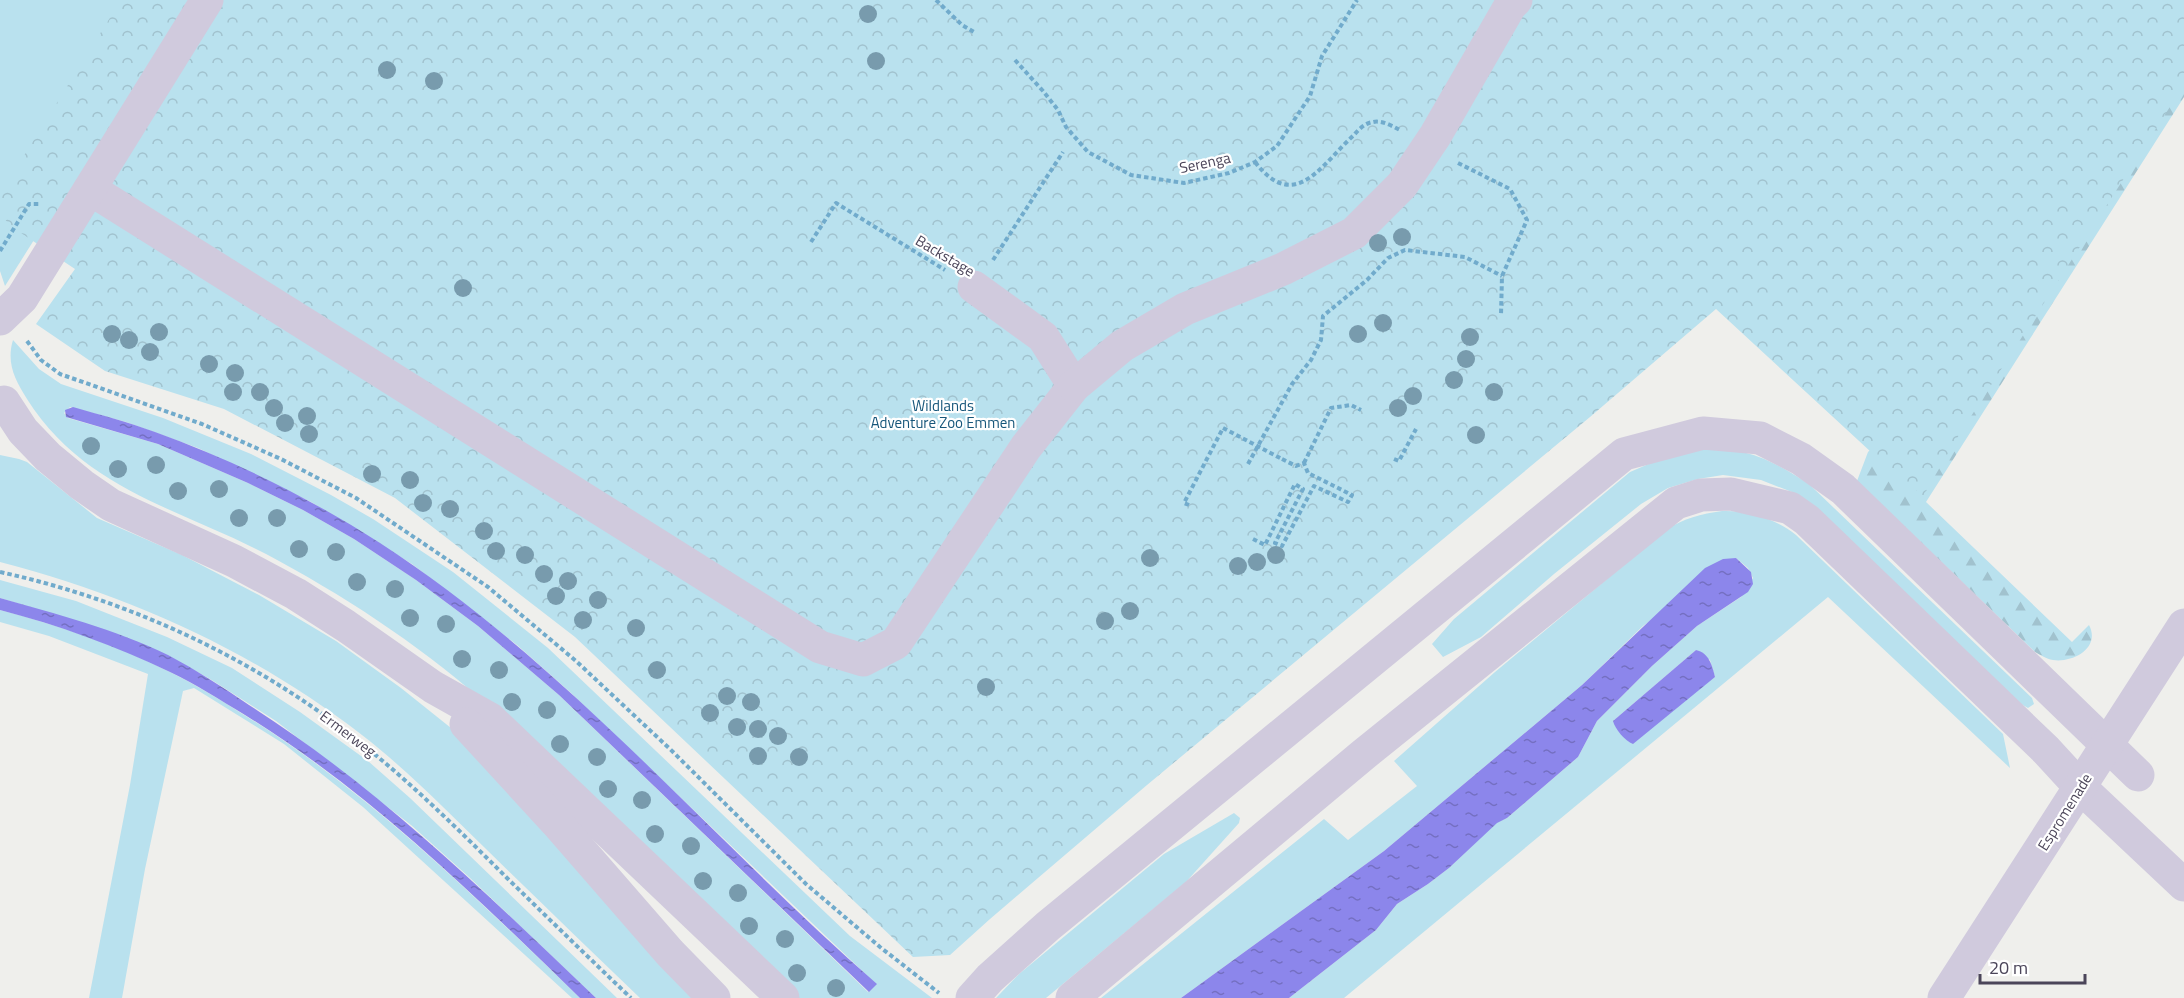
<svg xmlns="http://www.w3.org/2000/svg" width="2184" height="998" font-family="'Titillium Web',sans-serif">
<defs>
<pattern id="forest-firs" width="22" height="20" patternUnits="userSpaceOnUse" patternTransform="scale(1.5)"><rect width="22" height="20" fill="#b9e1ee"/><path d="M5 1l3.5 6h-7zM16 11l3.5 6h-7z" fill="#a1c2ce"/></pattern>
<pattern id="park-crowns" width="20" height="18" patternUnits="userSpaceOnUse" patternTransform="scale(1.5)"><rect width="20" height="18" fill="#b9e1ee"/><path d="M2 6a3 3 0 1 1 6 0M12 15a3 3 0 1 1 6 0" fill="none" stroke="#a1c2ce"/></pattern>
<pattern id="water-ripples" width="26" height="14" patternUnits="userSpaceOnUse" patternTransform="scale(1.5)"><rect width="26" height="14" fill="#8c86eb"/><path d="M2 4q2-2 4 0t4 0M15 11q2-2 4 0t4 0" fill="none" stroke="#746fc1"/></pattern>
</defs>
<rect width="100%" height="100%" fill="#efefec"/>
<!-- grass -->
<g fill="#b9e1ee" fill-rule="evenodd">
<polygon points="0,0 185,0 5,286 0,271"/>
<path d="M13 340 39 369 61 384 163 418 251 454 331 495 373 519 453 572 548 648 850 936 932 998H794C733 940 673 882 612 823 573 786 535 747 494 711 429 652 356 603 279 561 188 510 87 494 27 399 15 380 6 363 13 340ZM70 407 126 422 198 448 311 502 412 564 517 645 570 692 876 984 868 992 559 695 478 626 416 580 354 539 303 510 248 483 158 444 68 418 64 413Z"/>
<path d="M1699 450C1712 450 1725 449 1737 451 1763 455 1787 470 1809 484L2032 698 2034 704 2028 708 2021 704 1797 494 1761 480 1723 475 1698 479 1668 488 1641 504 1554 574 1481 637 1443 657 1432 644 1454 619 1630 472 1665 457Z"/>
<path d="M0 455 19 459 27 462 97 518 182 555 259 595 336 641 401 688 456 732 696 998H640C588 948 537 899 486 849 446 810 407 770 362 735 254 652 132 596 0 562Z"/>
<path d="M1722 511C1748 510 1776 519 1796 535L2003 734 2010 768 1828 597 1344 998H1289L1376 930 1397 904 1428 884 1449 868 1497 822 1507 818 1578 757 1597 721 1652 666 1697 626 1741 597 1753 578 1748 568 1736 558 1643 626 1582 685 1384 851 1181 998H1101L1324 819 1348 840 1417 786 1394 761 1495 672 1666 530C1684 518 1701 514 1722 511ZM1696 650 1710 660 1715 677 1613 721Z"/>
<polygon points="0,580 76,601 167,637 232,668 300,712 368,761 410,798 617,998 596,998 469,877 411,825 276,721 210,679 167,655 108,631 0,598"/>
<path d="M0 610C58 625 116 645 170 672 194 684 218 698 241 713 368 791 473 895 580 998H572L363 807 284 744 194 688 183 691 145 869 122 998H89L130 785 148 674 49 636 0 622Z"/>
<polygon points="1234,813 1240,818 1239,823 1186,882 1046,998 996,998 1019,974 1164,854"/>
</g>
<!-- forest -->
<path fill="url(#forest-firs)" d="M2184 6V97L1926 502 2072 642 2089 625C2101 648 2073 663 2053 660 2046 659 2041 655 2035 652L1857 481 1868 452 1911 407Z"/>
<!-- park -->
<polygon fill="url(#park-crowns)" points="121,0 2184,0 2184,85 1959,435 1923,496 1871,452 1716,309 1590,417 1147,785 990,919 950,955 913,957 575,637 395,498 224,409 105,371 36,324 75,269 12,227 0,214 0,194"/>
<!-- water -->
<g fill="url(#water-ripples)">
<path d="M73 407C101 415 128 422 155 432 233 460 310 498 380 543 567 664 710 838 877 984L869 992 559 695 478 626 416 580 354 539 303 510 248 483 158 444 66 417 65 410Z"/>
<polygon points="1736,558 1751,572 1753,584 1748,592 1697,626 1652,666 1597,721 1578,757 1507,818 1497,823 1449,868 1428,884 1397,904 1376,930 1289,998 1181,998 1384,851 1582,685 1705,568 1723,559"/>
<path d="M0 598C56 614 115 629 168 655 196 670 223 687 249 705 378 787 486 893 596 998H580C475 896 370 792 245 715 220 700 196 684 170 672 116 646 58 625 0 610Z"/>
<path d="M1696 650C1709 653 1712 665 1715 677L1633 744C1625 741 1615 729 1613 721Z"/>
</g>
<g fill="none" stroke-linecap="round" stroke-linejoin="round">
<!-- path -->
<g stroke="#71abcc" stroke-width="4" stroke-dasharray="4.5 3" stroke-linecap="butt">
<polyline points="936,0 962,25 974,32"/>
<polyline points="1015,60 1043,91 1058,110 1066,127 1088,152 1131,175 1184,183 1229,173 1255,162 1277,146 1310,96 1322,56 1357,0"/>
<path d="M1255 162C1295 214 1321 165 1354 135 1359 129 1365 123 1373 122 1382 120 1392 126 1400 130"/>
<polyline points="1458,163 1510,189 1527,220 1502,276 1501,315"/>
<polyline points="811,242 836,203 945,270"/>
<polyline points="0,251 29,204 39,204"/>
<polyline points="993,260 1063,152"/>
<polyline points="27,341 41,360 60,374 202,424 281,459 356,498 488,587 576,661 670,749 806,884 880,947 939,993"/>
<polyline points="1282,459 1296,466 1304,463"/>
<polyline points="1394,459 1399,461 1416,429"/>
<polyline points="1304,463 1331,408 1351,405 1361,410"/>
<polyline points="1248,464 1292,384 1311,360 1321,340 1323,316 1367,280 1388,258 1405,250 1465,257 1502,276"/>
<polyline points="1189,505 1184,503 1223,428"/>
<polyline points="1253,539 1265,545 1295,484 1303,489 1275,543 1282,546 1314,486 1348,502 1352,495 1308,473 1304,463"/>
<path d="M0 572C114 597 225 645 321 713 389 761 449 820 507 878 548 918 589 958 631 998"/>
</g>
<!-- minor -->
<g stroke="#d0cadd" stroke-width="33">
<polyline points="90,189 820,647 863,660 896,643 1026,447 1074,386 1043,337 974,287"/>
<polyline points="0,319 22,298 207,0"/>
<polyline points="1074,386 1122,346 1185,309 1283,269 1354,233 1402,185 1435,136 1510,6 1516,0"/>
<polyline points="0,405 4,402 23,431 48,457 82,485 111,505 234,561 296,594 346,626 433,687 490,719 783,998"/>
<polyline points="466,724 556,822 670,953 714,998"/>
<polyline points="972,998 990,978 1048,926 1624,454 1703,433 1760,438 1801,459 1843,489 2138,775"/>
<polyline points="1072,998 1363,755 1676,503 1701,495 1731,494 1790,508 1807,520 2046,750 2081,788 2184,885"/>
<polyline points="1944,998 2184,625"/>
</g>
<!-- path-bridge -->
<polyline stroke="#71abcc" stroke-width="4" stroke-dasharray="4.5 3" stroke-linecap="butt" points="1223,428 1282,459"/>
</g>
<!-- trees -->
<g fill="#789bad">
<circle cx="868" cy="14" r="9"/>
<circle cx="876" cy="61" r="9"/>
<circle cx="387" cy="70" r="9"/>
<circle cx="434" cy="81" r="9"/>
<circle cx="1402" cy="237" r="9"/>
<circle cx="1378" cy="243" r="9"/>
<circle cx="463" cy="288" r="9"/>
<circle cx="1383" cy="323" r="9"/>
<circle cx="159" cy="332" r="9"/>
<circle cx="112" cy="334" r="9"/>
<circle cx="1358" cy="334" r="9"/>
<circle cx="1470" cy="337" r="9"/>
<circle cx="129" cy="340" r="9"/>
<circle cx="150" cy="352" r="9"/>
<circle cx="1466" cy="359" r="9"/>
<circle cx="209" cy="364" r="9"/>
<circle cx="235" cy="373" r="9"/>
<circle cx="1454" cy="380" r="9"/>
<circle cx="233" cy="392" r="9"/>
<circle cx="260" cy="392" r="9"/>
<circle cx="1494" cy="392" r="9"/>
<circle cx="1413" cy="396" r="9"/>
<circle cx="274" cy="408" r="9"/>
<circle cx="1398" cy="408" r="9"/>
<circle cx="307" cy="416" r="9"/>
<circle cx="285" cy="423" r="9"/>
<circle cx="309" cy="434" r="9"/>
<circle cx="1476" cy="435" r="9"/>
<circle cx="91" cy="446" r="9"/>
<circle cx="156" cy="465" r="9"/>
<circle cx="118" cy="469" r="9"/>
<circle cx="372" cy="474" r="9"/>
<circle cx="410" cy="480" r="9"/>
<circle cx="219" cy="489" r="9"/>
<circle cx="178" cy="491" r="9"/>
<circle cx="423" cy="503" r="9"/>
<circle cx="450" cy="509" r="9"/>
<circle cx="239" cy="518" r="9"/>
<circle cx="277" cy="518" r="9"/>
<circle cx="484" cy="531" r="9"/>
<circle cx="299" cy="549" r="9"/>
<circle cx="496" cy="551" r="9"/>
<circle cx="336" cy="552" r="9"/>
<circle cx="525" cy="555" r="9"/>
<circle cx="1276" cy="555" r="9"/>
<circle cx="1150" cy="558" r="9"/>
<circle cx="1257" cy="562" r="9"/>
<circle cx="1238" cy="566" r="9"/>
<circle cx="544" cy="574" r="9"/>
<circle cx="568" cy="581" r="9"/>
<circle cx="357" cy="582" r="9"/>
<circle cx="395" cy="589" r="9"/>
<circle cx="556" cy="596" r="9"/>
<circle cx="598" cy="600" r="9"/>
<circle cx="1130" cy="611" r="9"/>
<circle cx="410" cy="618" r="9"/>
<circle cx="583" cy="620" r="9"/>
<circle cx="1105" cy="621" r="9"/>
<circle cx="446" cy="624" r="9"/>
<circle cx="636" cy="628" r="9"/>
<circle cx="462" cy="659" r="9"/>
<circle cx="499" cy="670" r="9"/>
<circle cx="657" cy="670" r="9"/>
<circle cx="986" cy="687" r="9"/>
<circle cx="727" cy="696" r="9"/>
<circle cx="512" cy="702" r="9"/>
<circle cx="751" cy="702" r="9"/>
<circle cx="547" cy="710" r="9"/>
<circle cx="710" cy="713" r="9"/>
<circle cx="737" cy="727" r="9"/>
<circle cx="758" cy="729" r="9"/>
<circle cx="778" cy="736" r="9"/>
<circle cx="560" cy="744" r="9"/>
<circle cx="758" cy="756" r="9"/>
<circle cx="597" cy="757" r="9"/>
<circle cx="799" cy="757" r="9"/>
<circle cx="608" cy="789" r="9"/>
<circle cx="642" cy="800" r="9"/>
<circle cx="655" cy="834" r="9"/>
<circle cx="691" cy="846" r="9"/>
<circle cx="703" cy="881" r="9"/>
<circle cx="738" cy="893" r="9"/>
<circle cx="749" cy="926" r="9"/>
<circle cx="785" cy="939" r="9"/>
<circle cx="797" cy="973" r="9"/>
<circle cx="836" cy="988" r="9"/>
</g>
<g text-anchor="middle" stroke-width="4.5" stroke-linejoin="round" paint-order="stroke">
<!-- street labels -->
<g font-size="15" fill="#4b4559" stroke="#fff">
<text transform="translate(1205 163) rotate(-12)" y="5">Serenga</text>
<text transform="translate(945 256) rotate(31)" y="5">Backstage</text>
<text transform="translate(348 734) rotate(37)" y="5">Ermerweg</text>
<text transform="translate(2065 812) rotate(-58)" y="5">Espromenade</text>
</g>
<!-- park labels -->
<g font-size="15" fill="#16567a" stroke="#fff">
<text x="943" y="411">Wildlands<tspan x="943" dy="17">Adventure Zoo Emmen</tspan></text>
</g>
</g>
<!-- scale -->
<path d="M1980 974v9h105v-9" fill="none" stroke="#4b4559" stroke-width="3"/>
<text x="1989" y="974" font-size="18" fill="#4b4559" stroke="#ffffff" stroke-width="4.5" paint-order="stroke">20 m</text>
</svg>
